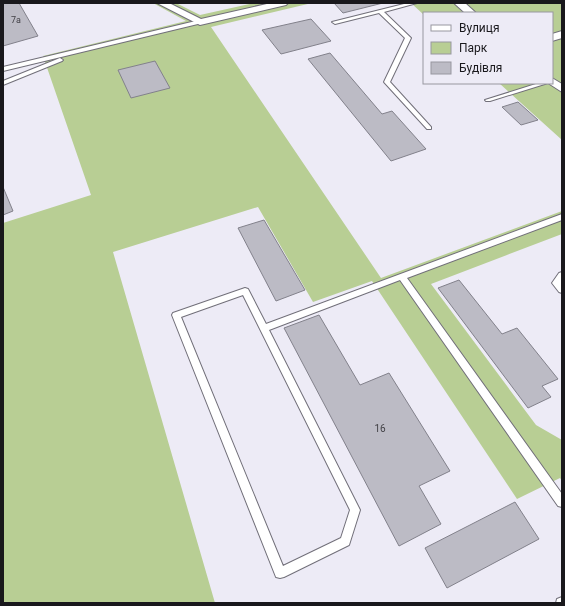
<svg xmlns="http://www.w3.org/2000/svg" width="565" height="606" font-family="Roboto,sans-serif">
<rect width="100%" height="100%" fill="#edebf6"/>
<!-- green -->
<g fill="#b8ce94">
<polygon points="153,3 176,3 200,15 254,3 312,3 211,27 381,278 562,211 562,234 431,284 536,425 562,440 562,481 560,478 517,499 372,281 313,302 258,207 113,252 215,603 3,603 3,223 91,195 43,56 186,21"/>
<polygon points="411,3 562,3 562,140 499,83 552,83 552,13 424,13 424,15"/>
</g>
<!-- building -->
<g fill="#bcbbc5" stroke="#82818b">
<polygon points="3,3 19,3 38,36 3,46"/>
<polygon points="334,3 383,3 343,13"/>
<polygon points="311,19 331,41 281,54 262,30"/>
<polygon points="330,53 382,114 392,111 426,149 391,161 308,59"/>
<polygon points="155,61 170,88 131,98 118,70"/>
<polygon points="518,102 538,120 521,125 502,107"/>
<polygon points="3,187 13,211 3,215"/>
<polygon points="264,220 305,290 276,301 238,228"/>
<polygon points="459,280 502,334 517,328 558,379 542,386 551,397 528,408 438,288"/>
<polygon points="319,315 360,385 389,373 450,471 419,486 441,524 399,546 284,328"/>
<polygon points="515,502 539,539 447,588 425,548"/>
</g>
<g fill="none" stroke-linecap="round" stroke-linejoin="round">
<!-- lane casing -->
<g stroke="#716f79" stroke-width="2">
<g id="lane">
<polygon points="408,3 417,3 384,12 411,38 390,82 431,127 431,129 427,129 384,82 405,38 379,13 335,24 332,22"/>
<polygon points="200,20 202,21 202,23 3,71 3,67"/>
<polygon points="60,58 63,60 62,61 3,85 3,81"/>
<polygon points="539,83 548,83 490,101 486,101 485,100"/>
<path d="M562 214V220L407 278 562 494V507L558 506 400 280 269 330 360 510 349 545 284 577 280 578 276 577 172 315 173 313 245 288 248 289 266 324ZM243 295 350 510 341 538 283 566 181 317Z"/>
<polygon points="562,272 562,281 561,283 562,285 562,293 559,292 552,283 559,273"/>
<polygon points="562,597 562,603 556,603 557,599"/>
</g>
</g>
<!-- street casing -->
<g stroke="#716f79" stroke-width="2">
<g id="street">
<polygon points="157,3 169,3 201,19 271,3 288,3 286,5 200,25"/>
<polygon points="454,3 465,3 476,13 465,13"/>
<polygon points="562,31 562,38 552,41 552,34"/>
<polygon points="552,78 562,84 562,92 548,83 552,83"/>
</g>
</g>
<!-- lane -->
<use href="#lane" fill="#fff" fill-rule="evenodd"/>
<!-- street -->
<use href="#street" fill="#fff" fill-rule="evenodd"/>
</g>
<g text-anchor="middle" stroke-width="3" stroke-linejoin="round" paint-order="stroke">
<!-- far-number labels -->
<g font-size="9" fill="#424146">
<text x="16" y="23">7а</text>
</g>
<!-- number labels -->
<g font-size="10" fill="#424146">
<text x="380" y="432">16</text>
</g>
</g>
<!-- border -->
<rect width="565" height="606" fill="none" stroke="#19181c" stroke-width="8"/>
<!-- legend -->
<rect x="423" y="12" width="130" height="72" fill="#edebf6" stroke="#98979f"/>
<rect x="431" y="25" width="20" height="6" fill="#ffffff" stroke="#98979f"/>
<text x="459" y="32" font-size="12" fill="#19181c">Вулиця</text>
<rect x="431" y="42" width="20" height="12" fill="#b8ce94" stroke="#98979f"/>
<text x="459" y="52" font-size="12" fill="#19181c">Парк</text>
<rect x="431" y="62" width="20" height="12" fill="#bcbbc5" stroke="#98979f"/>
<text x="459" y="72" font-size="12" fill="#19181c">Будівля</text>
</svg>
